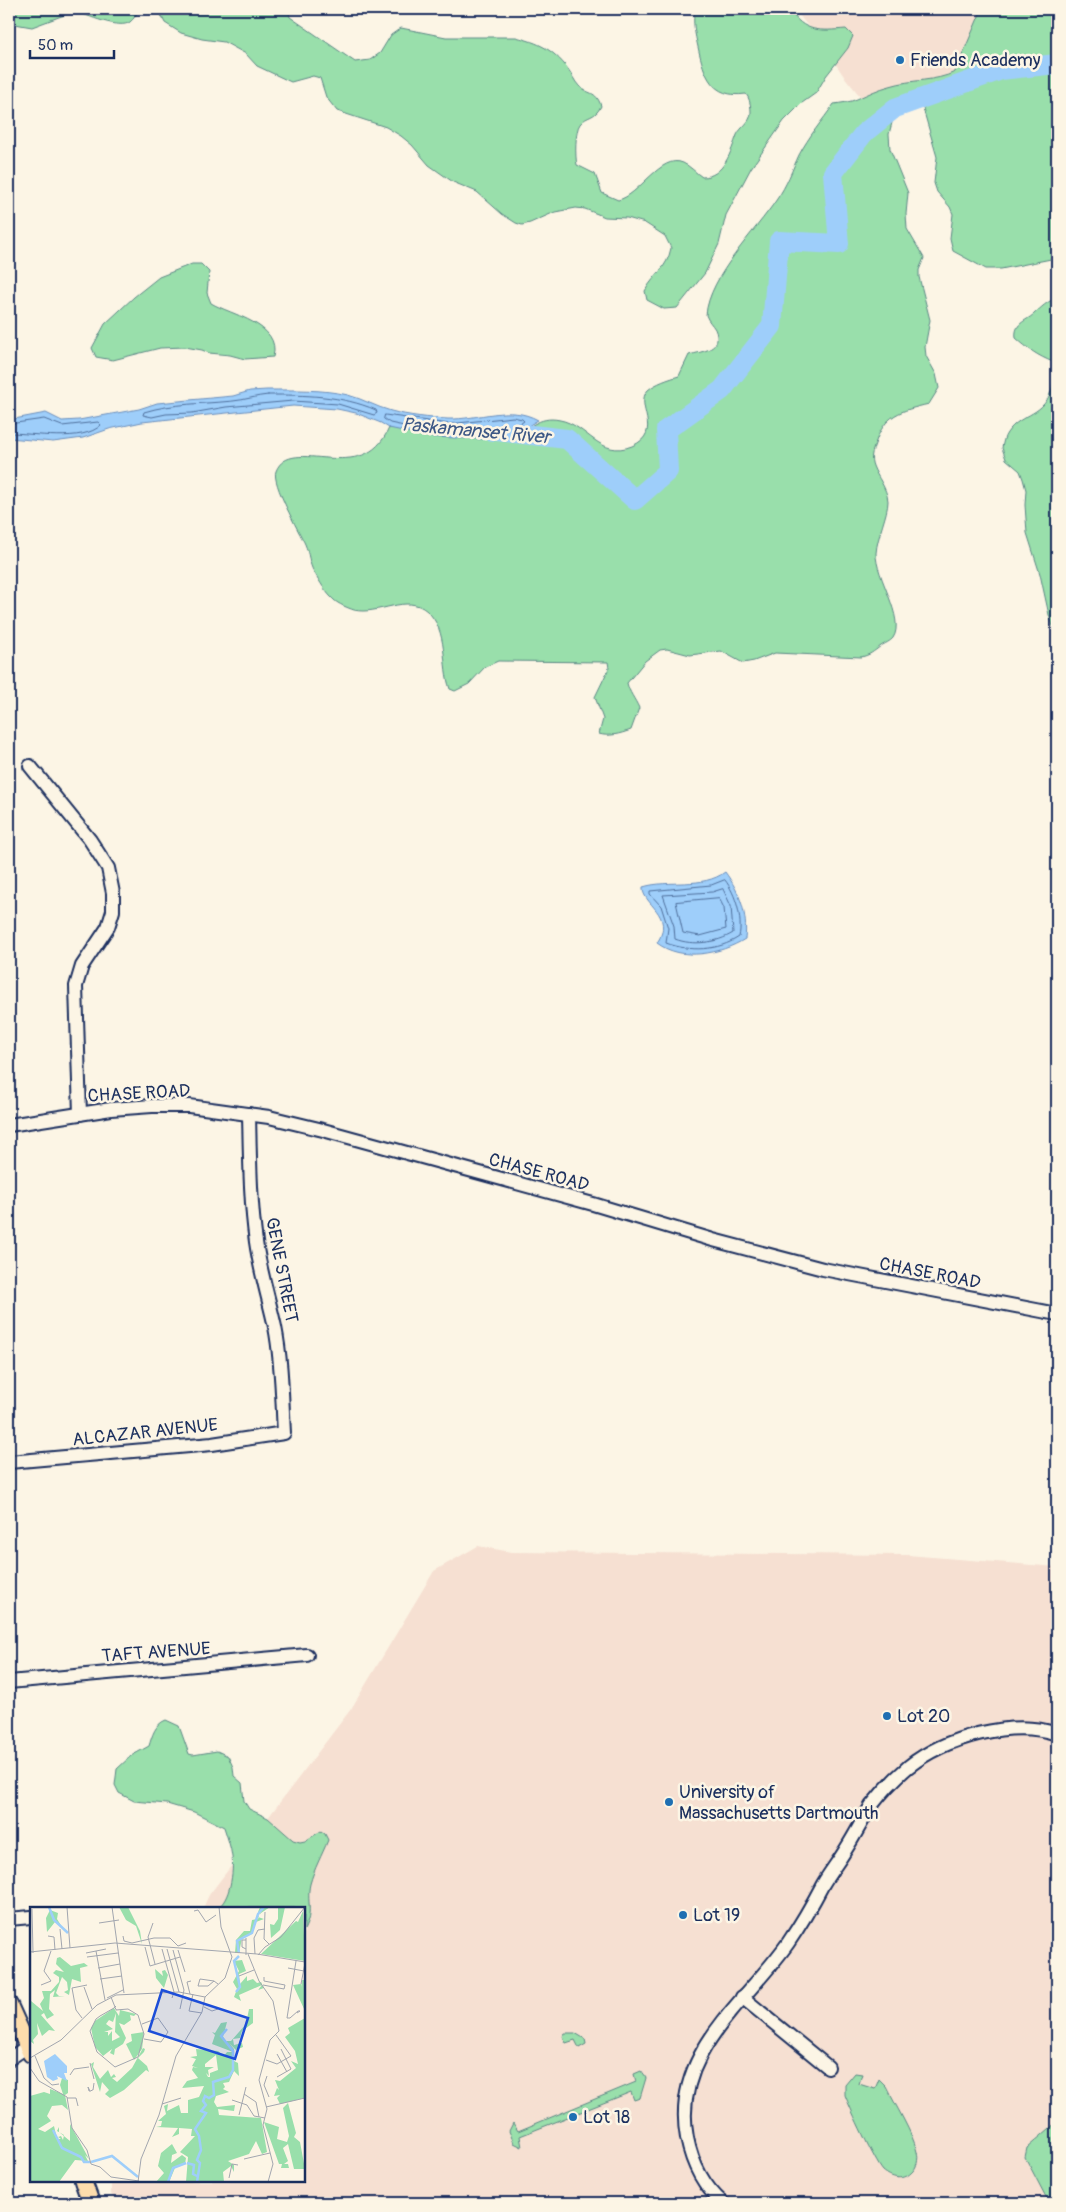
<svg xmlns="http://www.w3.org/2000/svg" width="1066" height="2212" font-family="Pangolin,sans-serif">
<rect width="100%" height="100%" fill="#fcf5e5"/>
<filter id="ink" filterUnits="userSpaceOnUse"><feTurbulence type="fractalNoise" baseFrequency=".02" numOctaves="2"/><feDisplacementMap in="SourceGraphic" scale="10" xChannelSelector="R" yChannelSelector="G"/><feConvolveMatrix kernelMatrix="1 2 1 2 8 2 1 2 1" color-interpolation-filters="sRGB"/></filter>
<g filter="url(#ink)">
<!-- built -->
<g fill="#f6e0d2">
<polygon points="796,9 980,9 975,45 951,86 868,106 843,75 821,42 799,15"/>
<polygon points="478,1546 511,1552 907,1555 1057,1567 1057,2203 114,2203 111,2193 111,2181 304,2181 304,1908 203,1908 209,1895 351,1709 434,1571"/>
</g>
<!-- green -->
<g fill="#99dfab" stroke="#5a8784">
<path d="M9 9H140C137 13 134 19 130 22 120 30 86 15 75 11L32 27 9 23Z"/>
<path d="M158 9H293L289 13 290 17 355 62 370 60 380 53 391 35 401 28 446 37H516C539 43 553 49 568 69 572 74 574 81 579 86 588 95 596 90 601 106 595 119 587 115 580 124 575 130 575 157 577 165L595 174 602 193 618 200C639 196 661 153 683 163 690 166 696 173 702 177 724 177 731 151 737 135 741 126 751 123 751 112 751 107 750 101 748 97L746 94C711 99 704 74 698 47 695 34 692 22 695 9H789C804 33 820 31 846 29L853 36 848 48 826 76 816 93 802 103 784 121 751 168 726 215 719 244 705 273 677 308 664 309 647 300 645 291C655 273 667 269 671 248L665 236 645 223 627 218 605 217 585 209 576 208 555 212 530 223 522 225 516 223 502 214 477 192 453 182 429 165 412 145 401 136 386 127 337 111 326 97 320 78 313 76 291 82 257 66 246 54 224 42 202 39 181 33 165 23Z"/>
<polygon points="870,9 936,9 936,13"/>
<path d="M982 9H1057V262L1051 259 1001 269H986L953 251 950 238 953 214 950 207 937 192 934 183 937 157 922 105 920 101 912 98 900 105 893 119 889 134 890 149 908 193 906 214 907 229 924 258 919 270V277L930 320 925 347 926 356 936 374 939 388 929 404C900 411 885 414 875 444 872 452 870 458 873 466 877 477 887 488 888 501 888 514 877 537 876 553 875 576 906 619 893 638 891 641 884 644 881 646 873 652 870 655 861 657L775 653 754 661 743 663 721 651 690 655 667 649 660 650 645 661 627 683C629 692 635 699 639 708L631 730C620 734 609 737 599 734L603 719 595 697 609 668 608 662 498 661 485 667 469 684 455 691 450 689C441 665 449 631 427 611 407 593 378 616 354 610 348 608 338 604 334 600 326 593 320 582 314 572 309 564 309 553 305 544 299 531 271 483 276 471 291 433 363 489 389 428 415 431 442 431 468 431 483 432 499 434 514 433 530 431 537 415 560 420 587 425 600 459 632 446 665 432 633 405 648 390 656 383 669 379 679 376L689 355C703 351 724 350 715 329 712 324 708 321 706 315 709 276 756 231 777 199 787 185 792 170 799 155 809 136 822 121 834 104 841 103 851 102 857 99 868 94 878 89 890 86 912 79 935 82 955 72Z"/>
<path d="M192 264H201L209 272 207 293 211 303C231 315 282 324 273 357L245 359 230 355 209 353 202 350 185 347 160 348 113 360 96 357 92 348 105 324 134 297 159 277Z"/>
<path d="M1057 298V637L1049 615 1040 574 1027 533 1025 505 1026 490 1023 479 1020 471 1006 459 1002 448C1003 443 1004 437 1007 433 1022 411 1045 418 1053 385 1056 376 1056 370 1053 362 1038 356 1028 349 1016 338 1014 323 1025 322 1034 314 1042 307 1046 302 1057 298Z"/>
<path d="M166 1720 179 1726 189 1754 193 1755 217 1751 228 1756 233 1767 234 1776 242 1783 244 1801 249 1809 268 1818 293 1840 300 1842 305 1841 321 1831 325 1834 328 1840C322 1855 314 1869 310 1884 306 1901 314 1912 304 1930V1908H217C230 1901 234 1871 232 1857 231 1847 227 1837 224 1827L194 1812 167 1804 134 1801 119 1793 115 1785 117 1769 131 1756 149 1746C152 1736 155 1724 166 1720Z"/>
<polygon points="565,2033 575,2033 585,2039 586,2044 579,2048 575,2040 566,2043 563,2036"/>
<polygon points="641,2071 646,2078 640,2098 634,2100 631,2092 520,2136 522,2147 514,2143 509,2131 513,2123 518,2131 636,2082 634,2074"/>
<path d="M855 2073 862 2074 859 2084 875 2089 879 2079 886 2086C894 2103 914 2135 917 2152 919 2159 917 2168 911 2173 903 2181 891 2178 883 2171 875 2162 850 2108 845 2095V2085Z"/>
<polygon points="1057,2122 1057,2195 1047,2199 1025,2157 1027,2148"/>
</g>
<!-- water -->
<g fill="#9ecefa" stroke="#6a8ebc">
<path d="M267 390C294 390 322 389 348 395 363 399 376 407 391 411 409 416 429 418 448 419 479 420 509 404 538 420L516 433 482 439 431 437 389 428 381 423 356 413 337 409 293 406 142 422 109 429 83 438 53 442 9 438V420L46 413 62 421 79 420 139 409 157 403 233 396 250 391Z"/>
<path d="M725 872C740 892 748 915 745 939 721 954 682 962 657 943 676 914 641 904 643 887 669 879 703 889 725 872Z"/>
</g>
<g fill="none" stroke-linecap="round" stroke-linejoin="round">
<!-- shore -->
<g stroke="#4f6f9c" stroke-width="1">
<path d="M268 395C305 395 341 395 376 410L377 413 374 415 338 404 293 401 226 407 192 413 166 414 152 417 143 415 144 412C173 403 204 404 233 401 245 400 256 396 268 395Z"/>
<polygon points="385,415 449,424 513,417 522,419 524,421 514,428 481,434 432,432 390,423 384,419"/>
<path d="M9 424 44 419 62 426 98 422 101 425C83 443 33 433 9 433"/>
<path d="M725 880C736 894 743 919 739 937 718 951 690 952 666 943L668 928 661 906 650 894V891L711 885Z"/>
<path d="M723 889 731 906 733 933C717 943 693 946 675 939L674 926 663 895 712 892Z"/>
<polygon points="719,898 724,908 726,929 700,936 683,933 676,902"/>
</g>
<!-- river -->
<polyline stroke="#9ecefa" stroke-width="20" points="487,430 567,439 635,500 668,471 666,430 722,390 772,326 779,241 839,244 833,173 864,133 895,108 1001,70 1057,64"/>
<!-- minor casing -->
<g stroke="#1b2f5e" stroke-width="16">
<g id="minor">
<polyline points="30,766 90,840 108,868 113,893 113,911 108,927 82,966 76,986 80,1114"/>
<polyline points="9,1125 111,1109 152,1106 189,1106 269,1117 323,1130 593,1204 713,1240 823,1269 1057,1314"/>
<path d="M9 1462 212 1444 284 1433C282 1398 282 1362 275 1327 269 1299 260 1271 256 1242 250 1200 250 1156 249 1114"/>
<polyline points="9,1682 307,1655"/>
<polyline points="9,1919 31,1917"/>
<polyline points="742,1997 828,2067"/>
<polyline points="9,2059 28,2046"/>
<path d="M723 2203C704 2187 692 2163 687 2138 671 2053 745 2004 788 1943 801 1924 812 1905 823 1884 830 1872 839 1861 846 1849 855 1835 862 1821 871 1806 882 1792 894 1779 908 1767 944 1738 1012 1718 1057 1734"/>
</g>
</g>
<!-- major casing -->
<g stroke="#1b2f5e" stroke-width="20">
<g id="major">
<polyline points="9,2005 31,2054"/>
<polyline points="83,2181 91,2203"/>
</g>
</g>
<!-- minor -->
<use href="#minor" stroke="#fcf5e5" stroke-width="12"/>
<!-- major -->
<use href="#major" stroke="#fddcac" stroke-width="16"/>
</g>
</g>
<!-- markers -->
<g fill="#1f6fb2" stroke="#fcf5e5" stroke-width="2">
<circle cx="900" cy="60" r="5"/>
<circle cx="887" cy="1716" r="5"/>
<circle cx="669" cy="1802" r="5"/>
<circle cx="683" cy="1915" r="5"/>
<circle cx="573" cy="2117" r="5"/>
</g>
<g text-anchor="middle" stroke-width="5" stroke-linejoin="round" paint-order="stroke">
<!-- poi labels -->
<g font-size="18" fill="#1b2f5e" stroke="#fcf5e5" text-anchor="start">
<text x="910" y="66">Friends Academy</text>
<text x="897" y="1722">Lot 20</text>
<text x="679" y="1798">University of<tspan x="679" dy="21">Massachusetts Dartmouth</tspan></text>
<text x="693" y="1921">Lot 19</text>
<text x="583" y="2123">Lot 18</text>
</g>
<!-- street labels -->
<g font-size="18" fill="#1b2f5e" stroke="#fcf5e5">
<text transform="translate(139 1093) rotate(-3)" y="6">CHASE ROAD</text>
<text transform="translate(539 1172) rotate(15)" y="6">CHASE ROAD</text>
<text transform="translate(282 1270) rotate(79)" y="6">GENE STREET</text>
<text transform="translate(930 1273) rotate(11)" y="6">CHASE ROAD</text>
<text transform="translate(145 1432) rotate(-6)" y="6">ALCAZAR AVENUE</text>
<text transform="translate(156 1652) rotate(-4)" y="6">TAFT AVENUE</text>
</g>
<!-- water labels -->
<g font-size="19" font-style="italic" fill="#3c5785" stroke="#fcf5e5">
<text transform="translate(476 430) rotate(5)" y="7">Paskamanset River</text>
</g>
</g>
<!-- overview -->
<g transform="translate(30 1907)">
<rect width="275" height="275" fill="#fcf5e5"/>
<path d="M89 0H98L110 24 112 37 106 19 96 13ZM230 0H240L231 6 228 10 234 12 226 15 222 27 212 31 209 46H205L206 33 214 24H220L222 13 228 12 231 4 228 5ZM255 0 250 23 241 31 240 17 244 18 248 12V1ZM20 3 28 6 27 12 32 20 25 15 17 25 16 11ZM273 4 275 54 231 47 266 14 268 15ZM30 50 41 59 54 56 58 59 50 61 51 75 42 72 39 88 34 85 38 83 37 75 32 70 26 86 29 89H35L23 90 25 83 20 87 19 102 24 108 17 112 14 106 11 108 25 124 19 123 12 129 7 116 8 127 3 133 4 137 0 134 1 94 13 104 10 97 14 91 12 84H21L29 75V70L23 66 26 63 34 65 26 57 27 51ZM212 53 216 64 209 67 210 77 217 69V74L223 72 227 76 231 75 234 81 228 83 232 78 209 88 211 94 204 90 207 82 203 75 209 64 204 54ZM125 62 133 69 132 64 135 63 138 68 134 81 126 71ZM272 73H275V104L263 78 271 77V80ZM84 101 89 109 90 103 106 107 104 109 100 108 101 113 94 118 89 116 96 131 93 137 85 142 84 148 80 146 82 142 73 149 65 140 61 121 65 114ZM86 106 85 125 90 130 82 134V124L78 129V125H74L83 122 76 117 79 113 83 115ZM219 102H223V116L212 124 210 131 203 132 204 138 212 136 213 140 206 143 199 136 204 142V154L208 156 209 169 204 164 199 175 193 176 195 180 193 182 199 185 186 189 184 195 187 200 205 198 204 204 188 202 189 208 231 211 237 245 232 247 226 234 219 247 198 254 204 258V265L201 259 193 265 194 275H156L158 250 150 245 165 229H161L162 222 149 221V227L142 230 148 221 126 220 131 219 132 214H128L136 207 134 199 138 197 137 204 149 198 151 206H158V193L169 190 174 179 152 181 157 174 168 171 162 163 163 160 168 161 162 159 166 152 160 150 167 149 166 142 188 144 194 149 197 145H203L182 137 185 128 182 125 185 126 191 116 197 115 193 130 196 134H201L216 117ZM186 148 188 163 180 166V170H178L176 166 179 169 178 163 184 160H175V157ZM275 111V191L250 197 247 191 250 188 244 189 247 181 249 183 245 173 250 174 266 161 261 154 268 157 265 144 255 130 260 126 258 121ZM114 125 112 142 104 153 96 137 102 134 101 127ZM113 141 115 142 114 145 108 151 117 159 119 165 116 163 94 183 80 191 75 187 79 183 72 175 70 185 61 157 64 155 63 160 70 172 78 163 81 170 84 167 86 170 82 171 87 175 102 161ZM32 171 38 173V186L35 188 38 203 32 198 22 199 17 209 21 214 8 222 15 225 24 219 27 232H31L28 230 31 229 33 233 34 228 27 224 29 220V225L40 234V217L59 252 55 248 58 254 45 253 29 275H0V189L14 185 20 187V182L33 187 30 178ZM258 196 266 226 264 230 270 235 275 262H264L258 237 253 241 258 254 254 257H258L259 261H251L252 257H249L234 215 249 220 247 232 257 235 259 229 253 201ZM142 237 147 246 142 248 141 256 152 248 156 251 155 257 145 261 139 275H126L134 266 128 259 131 246Z" fill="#99dfab" fill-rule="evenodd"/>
<path d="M25 147 37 159V166H34L37 174 27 169 28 172 23 174 17 170 14 154Z" fill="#9ecefa"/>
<path fill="none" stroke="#9ecefa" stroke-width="2.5" d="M19 0 24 13 38 26M209 46 207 34 222 26 228 7 234 0M206 85 210 80 204 54 209 49M23 223 32 241 51 250 54 255H60M61 255 82 249 108 270M157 256 164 258 163 267 167 269M138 275 143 261 156 256M167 275 170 256 167 253 171 243 169 229 165 222 176 206 171 204 176 198 173 194 175 189 179 191 184 188 183 175 199 170 203 163V144L191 129 197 122"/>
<path fill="none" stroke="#a2a6af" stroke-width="1" d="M37 0 40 41M82 0 94 86M2 2 3 46M164 4 168 3 176 15 186 8M235 5 234 32 239 37M69 16 89 13M123 16 118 30 125 57M30 22 32 42M18 29 24 30 25 43M93 29 94 34 102 36 124 31H140L148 39 156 36M216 33H212V40L216 42M115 40 120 59 150 50M132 42 144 85 142 91M137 42 149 85M143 43 154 83 150 102M148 43 155 65M66 44 75 93M0 45 85 36 227 47 275 55M56 46 76 42M218 47 229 74 243 94 249 124 240 133 229 173 237 202 233 218 243 257 238 275M225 47 224 31 228 23 235 22M216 48V31M228 48 235 40 251 30 275 0M57 50 88 46M266 54 257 111H260L268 104H270L267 106M68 61 90 57M258 61 274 64M209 69 224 63M234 70V74L255 78 254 82M70 72 92 69M184 74 178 79H168L170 72 184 74 188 77M271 77 275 56M11 78 21 74 14 64 21 44M233 78 254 82M54 80 62 102M160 87 157 75 161 74M163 87 159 104 172 106M81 90 85 100V101L86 102V103L98 102 108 108 114 127 108 150 85 160 67 145 60 124 66 112 70 109 84 101 86 99M77 91 93 83M174 100 182 104 188 102M52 111 46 103 42 81 57 78M112 117 128 111 138 125 131 135 114 132M247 147 257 165M5 149 14 171 22 178 29 177M0 151 31 133 67 98 86 88 149 85 175 90 195 71 202 50 191 20 189 0M236 153 247 157 261 149 246 128M60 156 64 172M0 161 9 174 37 190 42 221 57 243 61 257 70 260 81 270 109 274M40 168 44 162 59 160M237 169 234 178 239 190M247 170 261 162 251 142M60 184 58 180 59 184H61L62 183H63L64 176M214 187 226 195 229 210M37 191H46L48 199M202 193 217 198 224 209 235 211M132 197 151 191M236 200 275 191M209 208 216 180M214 252 240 246M199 271 202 257 208 258M108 275 111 252 129 208 146 149 172 105 175 90"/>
<path fill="#1d4ed8" fill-opacity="0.15" stroke="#1d4ed8" stroke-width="2.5" d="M132 83 218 111 205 152 119 124Z"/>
<rect width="275" height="275" fill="none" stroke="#1b2f5e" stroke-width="2.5"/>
</g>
<!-- margin -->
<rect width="1066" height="2212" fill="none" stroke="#fcf5e5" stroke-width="30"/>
<rect x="15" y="15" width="1036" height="2182" fill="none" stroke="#1b2f5e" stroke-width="2" filter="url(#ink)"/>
<!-- scale -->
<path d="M30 50v8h84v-8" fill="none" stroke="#1b2f5e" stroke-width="2.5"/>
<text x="38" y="50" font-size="15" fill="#1b2f5e" stroke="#fcf5e5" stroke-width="4" paint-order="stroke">50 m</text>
</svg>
